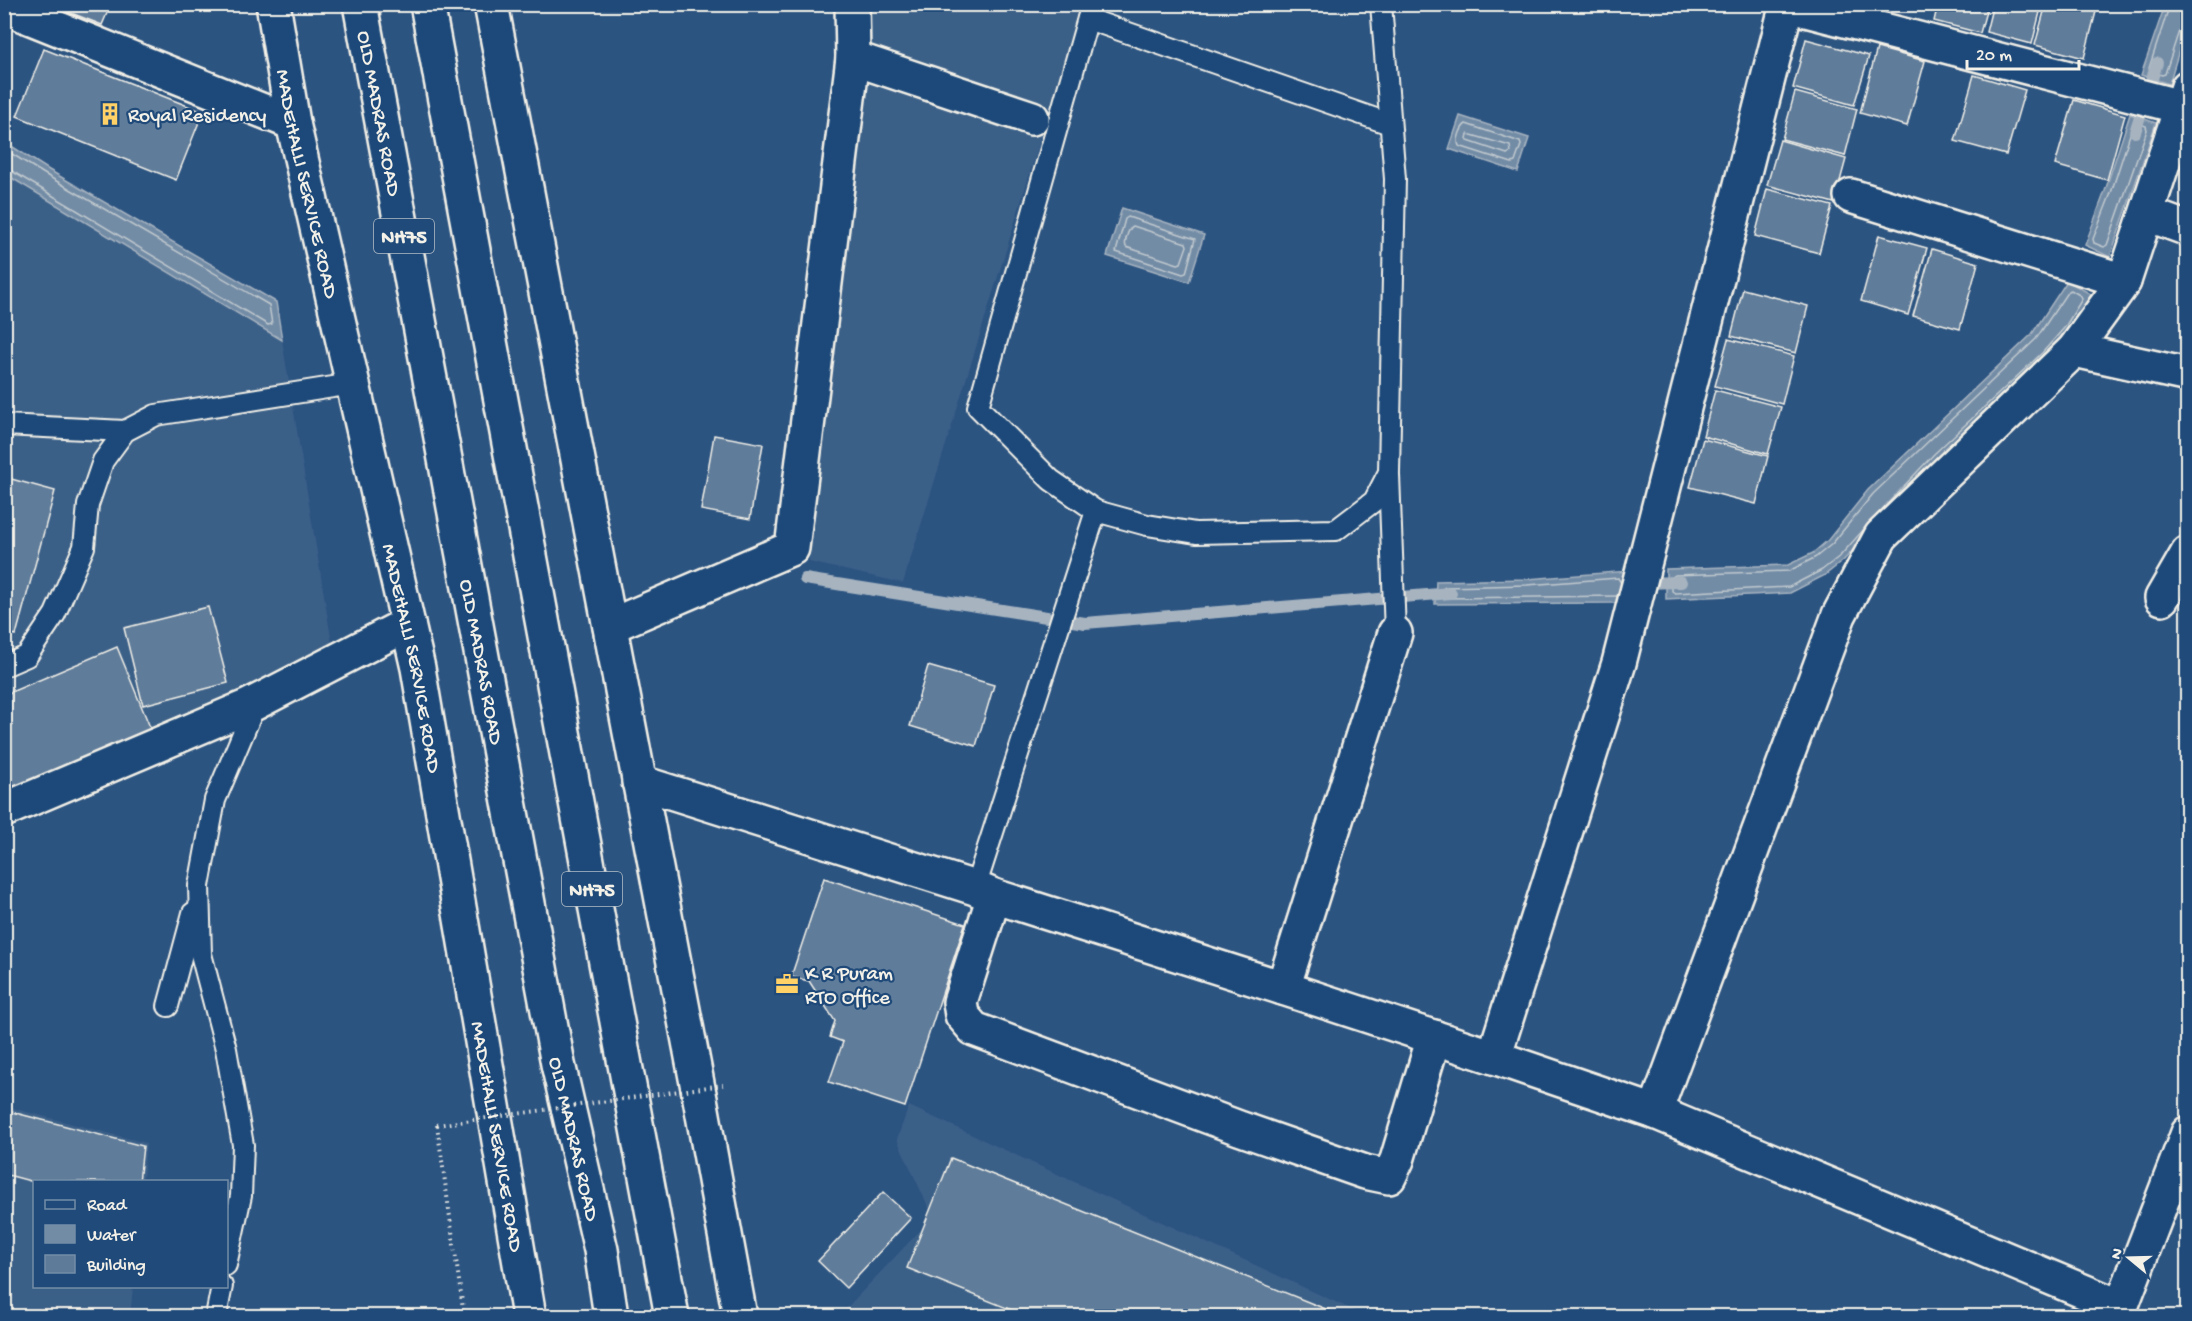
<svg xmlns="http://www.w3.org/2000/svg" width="2192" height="1321" font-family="'Gochi Hand',sans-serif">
<rect width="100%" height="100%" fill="#2c5481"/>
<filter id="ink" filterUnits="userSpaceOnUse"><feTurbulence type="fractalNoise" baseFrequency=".0167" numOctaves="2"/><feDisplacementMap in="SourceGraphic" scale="12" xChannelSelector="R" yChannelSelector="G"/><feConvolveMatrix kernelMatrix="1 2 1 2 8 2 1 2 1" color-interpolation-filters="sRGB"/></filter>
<g filter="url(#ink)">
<!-- built -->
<g fill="#3b6088">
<polygon points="858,5 1082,5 903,583 809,562"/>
<polygon points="5,174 282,340 334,656 5,797"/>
<polygon points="4,1106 146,1143 143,1181 34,1182 34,1286 133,1287 130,1316 5,1316"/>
<polygon points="909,1106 1366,1316 839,1316 933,1217 897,1139"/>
</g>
<!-- water -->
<g fill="#738ca6" stroke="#a7b4c0" stroke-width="1.5">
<polygon points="2165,5 2188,5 2187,24 2169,84 2141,75"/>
<polygon points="2130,114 2156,123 2110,257 2085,245 2105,191"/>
<polygon points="1460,116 1529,138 1518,172 1449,149"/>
<polygon points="5,142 49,170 276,302 282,340 5,174"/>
<polygon points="1122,208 1204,235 1189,282 1107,256"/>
<polygon points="2067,281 2091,294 2070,331 2046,357 1885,514 1844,560 1825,575 1790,593 1666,599 1666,569 1788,565 1813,553 1828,540 1868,490 2032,334"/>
<polygon points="1629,571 1623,603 1435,604 1436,581 1527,579"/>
</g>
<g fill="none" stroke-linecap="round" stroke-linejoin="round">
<!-- shore -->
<g stroke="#c0c9ce" stroke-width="1.5">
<polyline points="2170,4 2149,68 2150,71 2162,75 2165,74 2179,31 2183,27 2188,27"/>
<polygon points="2136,123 2146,126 2147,130 2107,245 2104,247 2094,243 2093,239 2111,193 2133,125"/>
<path d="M1466 124 1520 142 1521 145 1515 162 1512 163 1459 146C1456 140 1461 127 1466 124Z"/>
<polygon points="1468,134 1510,146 1511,152 1507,154 1468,141 1467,139"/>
<polyline points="4,149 46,175 269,305 272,324 268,325 10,170 4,169"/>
<polygon points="1128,217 1195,239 1186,273 1183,274 1116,252 1125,219"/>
<path d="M1133 226 1186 243 1187 246 1181 263 1178 264 1126 247C1124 242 1128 229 1133 226Z"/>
<polyline points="1865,528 1840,556 1822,570 1789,587 1675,593 1672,591 1672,577 1675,575 1789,571 1816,557 1832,544 1873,494 2036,339 2068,291 2071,290 2081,296 2082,299 2065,327 2042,353 1934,454 1873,519"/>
<polyline points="1617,596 1445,598 1442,595 1442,589 1445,587 1527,585 1618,578 1621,583"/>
</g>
<!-- stream -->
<g stroke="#a7b4c0" stroke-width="12">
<polyline points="2135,132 2157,63"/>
<polyline points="805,579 1085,623 1451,593"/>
<polyline points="1642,583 1681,582"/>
</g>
</g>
<!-- building -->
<g fill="#5e7b9a" stroke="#f4f1e8" stroke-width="1.5">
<polygon points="68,4 111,4 102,25 66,11"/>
<polygon points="1938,4 1988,4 1980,33 1934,21"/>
<polygon points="1993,4 2042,4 2032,44 1986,32"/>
<polygon points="2046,4 2098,4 2084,58 2035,45"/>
<polygon points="1806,39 1869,56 1854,105 1793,88"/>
<polygon points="1877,48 1925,61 1907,126 1860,113"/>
<polygon points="44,49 203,112 176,180 17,116"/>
<polygon points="1974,75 2025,90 2006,155 1955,141"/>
<polygon points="1795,92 1857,109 1845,156 1782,139"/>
<polygon points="2074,100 2125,115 2107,180 2055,165"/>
<polygon points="1780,140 1846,159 1834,203 1767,185"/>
<polygon points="1767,189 1832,206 1819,253 1755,236"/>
<polygon points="1879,235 1927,248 1908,315 1861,301"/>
<polygon points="1932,249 1978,263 1960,329 1913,316"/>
<polygon points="1743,289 1808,306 1796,353 1731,336"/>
<polygon points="1728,339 1794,356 1782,404 1715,386"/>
<polygon points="1715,390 1781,407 1768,454 1703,436"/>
<polygon points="714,435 763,444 750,519 701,510"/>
<polygon points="1703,439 1768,456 1756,504 1690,487"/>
<polygon points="4,477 55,491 16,635 4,632"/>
<polygon points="208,607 228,683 143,705 124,628"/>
<polygon points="117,647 152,732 4,794 4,695"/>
<polygon points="928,666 994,685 976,746 910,726"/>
<polygon points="824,878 965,924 905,1107 829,1082 843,1042 830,1037 835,1021 809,981 791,977"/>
<polygon points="4,1110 143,1146 139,1182 34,1182 4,1174"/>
<polygon points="951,1158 1338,1314 1337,1316 1027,1316 907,1268"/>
<polygon points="883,1192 911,1218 846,1288 818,1261"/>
</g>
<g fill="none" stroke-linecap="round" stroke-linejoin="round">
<!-- lane casing -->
<g stroke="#f4f1e8" stroke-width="24">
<g id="lane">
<polyline points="1092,4 978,407 1051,480 1096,511"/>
<polyline points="1088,19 1390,124"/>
<polyline points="4,425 125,431"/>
<polyline points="1389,475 1395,633"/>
<polyline points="4,666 27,656 55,614 84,547 88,505 103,461 125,431 156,415 352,384"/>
<polyline points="975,888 1096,511 1147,525 1196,533 1336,530 1374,501 1389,472 1395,179 1381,4"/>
<polyline points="168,1006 193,913"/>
<polyline points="226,1265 241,1196 243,1145 226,1049 201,954 199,886 215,800 250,717 249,706"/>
<polyline points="216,1316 222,1286"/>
</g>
</g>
<!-- street casing -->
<g stroke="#f4f1e8" stroke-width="38">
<g id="street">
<polyline points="1787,5 2181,107"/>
<polyline points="4,7 293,123"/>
<polyline points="853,58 1032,118"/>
<polyline points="1851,196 2124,281"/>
<polyline points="2147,214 2188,229"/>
<polyline points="2074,350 2188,375"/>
<polyline points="2162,598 2188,553"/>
<polyline points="610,626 792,548 853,58 852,4"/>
<polyline points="639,782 975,888 994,896 1283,988 1395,633"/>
<polyline points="4,810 249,706 408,624"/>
<polyline points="994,896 960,1002 962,1015 974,1029 1239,1128 1365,1172 1389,1177 1397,1160 1434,1037"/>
<polyline points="1283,988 1494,1057 1619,663 1787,4"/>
<polyline points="1494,1057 1655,1112 1839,615 1881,536 2074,350 2124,281 2188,87"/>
<polyline points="1655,1112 2121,1307 2188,1133"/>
</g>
</g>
<!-- primary casing -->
<g stroke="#f4f1e8" stroke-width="38">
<g id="primary">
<path id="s1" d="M273 4 293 123 418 668 529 1316"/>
<polyline points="491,4 701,1104 740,1316"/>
</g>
</g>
<!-- highway casing -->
<g stroke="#f4f1e8" stroke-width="38">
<g id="highway">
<path id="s2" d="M360 4 558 1064 601 1250 611 1316"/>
<polyline points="427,4 672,1316"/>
</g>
</g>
<!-- path -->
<polyline stroke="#f4f1e8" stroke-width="4" stroke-dasharray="1.5 4.5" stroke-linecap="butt" points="437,1125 464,1316"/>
<!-- lane -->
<use href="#lane" stroke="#1f4a7a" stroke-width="20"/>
<!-- street -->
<use href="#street" stroke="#1f4a7a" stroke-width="33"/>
<!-- primary -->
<use href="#primary" stroke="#1f4a7a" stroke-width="33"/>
<!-- highway -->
<use href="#highway" stroke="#1f4a7a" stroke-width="33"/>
<!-- path-bridge -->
<polyline stroke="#f4f1e8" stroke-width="4" stroke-dasharray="1.5 4.5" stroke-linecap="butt" points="437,1125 723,1085"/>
</g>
</g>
<!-- icons -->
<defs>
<g id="building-bare" transform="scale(1.8)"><path d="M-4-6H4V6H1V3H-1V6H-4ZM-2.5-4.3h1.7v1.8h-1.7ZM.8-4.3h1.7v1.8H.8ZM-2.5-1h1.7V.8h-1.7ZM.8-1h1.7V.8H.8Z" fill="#ffd166" stroke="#1f4a7a" stroke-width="2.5" paint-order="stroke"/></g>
<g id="office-bare" transform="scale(1.8)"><path d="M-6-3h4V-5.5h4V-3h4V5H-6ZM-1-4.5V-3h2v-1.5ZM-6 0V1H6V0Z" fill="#ffd166" stroke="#1f4a7a" stroke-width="2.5" paint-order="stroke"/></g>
</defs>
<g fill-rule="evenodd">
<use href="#building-bare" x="110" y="114"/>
<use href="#office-bare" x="787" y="984"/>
</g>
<g text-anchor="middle" stroke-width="4.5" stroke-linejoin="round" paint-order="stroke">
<!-- shield labels -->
<g fill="#1f4a7a" stroke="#b4bfc7" stroke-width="1.5">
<rect x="374" y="219" width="60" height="34" rx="4.5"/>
<rect x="562" y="872" width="60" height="34" rx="4.5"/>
</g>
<g font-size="20" font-weight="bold" fill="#f4f1e8">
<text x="404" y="243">NH75</text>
<text x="592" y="896">NH75</text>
</g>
<!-- street labels -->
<g font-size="21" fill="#f4f1e8" stroke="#1f4a7a">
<text dy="7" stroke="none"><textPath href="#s2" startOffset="111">OLD MADRAS ROAD</textPath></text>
<text dy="7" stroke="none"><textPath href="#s1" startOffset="183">MADEHALLI SERVICE ROAD</textPath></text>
<text dy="7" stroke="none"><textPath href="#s1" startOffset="669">MADEHALLI SERVICE ROAD</textPath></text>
<text dy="7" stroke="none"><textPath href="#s2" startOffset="669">OLD MADRAS ROAD</textPath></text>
<text dy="7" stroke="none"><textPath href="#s1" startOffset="1155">MADEHALLI SERVICE ROAD</textPath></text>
<text dy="7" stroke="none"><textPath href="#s2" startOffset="1155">OLD MADRAS ROAD</textPath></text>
</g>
<!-- poi labels -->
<g font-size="21" fill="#f4f1e8" stroke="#1f4a7a" text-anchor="start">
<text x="128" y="121">Royal Residency</text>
<text x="805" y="979">K R Puram<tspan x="805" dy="24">RTO Office</tspan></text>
</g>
</g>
<!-- margin -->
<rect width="2192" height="1321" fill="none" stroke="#1f4a7a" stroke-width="24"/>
<rect x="12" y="12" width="2168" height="1297" fill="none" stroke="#f4f1e8" stroke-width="2" filter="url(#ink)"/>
<!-- legend -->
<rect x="33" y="1180" width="195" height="108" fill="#1f4a7a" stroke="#748da6" stroke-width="1.5"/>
<rect x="45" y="1200" width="30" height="9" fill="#1f4a7a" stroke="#748da6" stroke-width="1.5"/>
<text x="87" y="1210" font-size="18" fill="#f4f1e8">Road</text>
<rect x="45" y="1225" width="30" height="18" fill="#738ca6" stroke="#748da6" stroke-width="1.5"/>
<text x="87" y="1240" font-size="18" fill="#f4f1e8">Water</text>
<rect x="45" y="1255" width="30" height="18" fill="#5e7b9a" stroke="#748da6" stroke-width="1.5"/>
<text x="87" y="1270" font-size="18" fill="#f4f1e8">Building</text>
<!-- north arrow -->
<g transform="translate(2129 1258) rotate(289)" stroke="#1f4a7a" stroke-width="4.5" paint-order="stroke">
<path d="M0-4.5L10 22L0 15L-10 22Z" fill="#f4f1e8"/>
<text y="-9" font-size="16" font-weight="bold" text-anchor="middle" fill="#f4f1e8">N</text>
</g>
<!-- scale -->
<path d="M1967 60v9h112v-9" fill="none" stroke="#f4f1e8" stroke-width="3"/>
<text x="1976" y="60" font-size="18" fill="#f4f1e8" stroke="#1f4a7a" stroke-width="4.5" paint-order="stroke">20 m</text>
</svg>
